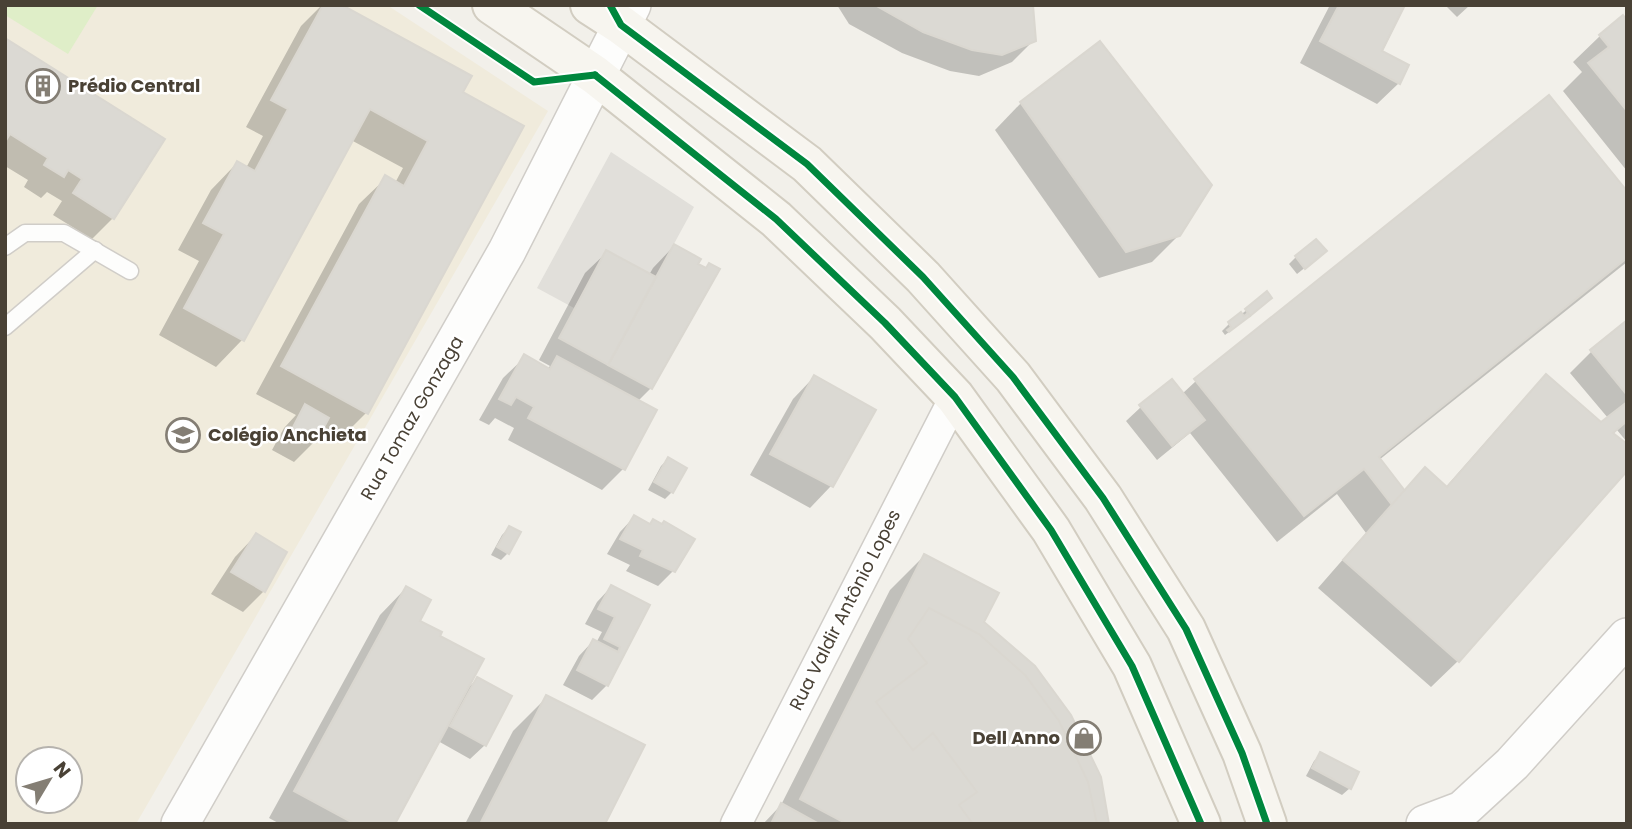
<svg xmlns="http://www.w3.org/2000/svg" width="1632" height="829" font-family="Poppins,sans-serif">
<rect width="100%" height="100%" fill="#f2f0ea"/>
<!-- education -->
<path fill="#f0ebdc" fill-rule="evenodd" d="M5 5H387L548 111 136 824H5ZM28 759H70V801H28Z"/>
<!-- green -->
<polygon fill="#dfeec8" points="5,5 98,5 68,54 5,15"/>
<!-- parking -->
<polygon fill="#e1dfda" points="611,152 694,207 656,277 607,250 574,308 537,288"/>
<!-- shadow -->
<g fill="#0003">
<polygon points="322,5 339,5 461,93 366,413 340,439 321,429 315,441 294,462 272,450 284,428 296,415 256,394 359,204 386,178 395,183 403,168 351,140 242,340 216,367 159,335 199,261 178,250 211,190 237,163 246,168 263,136 246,127 301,26"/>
<polygon points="837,5 1032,5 1034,40 1012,62 979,76 950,71 902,53 849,24"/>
<polygon points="1330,5 1403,5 1379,51 1399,83 1377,104 1300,63"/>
<polygon points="1445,5 1470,5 1457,17"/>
<polygon points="1627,23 1627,171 1563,91 1582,72 1573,62 1600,36"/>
<polygon points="5,41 113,218 92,239 53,215 62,201 47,192 41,198 24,187 28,180 5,166"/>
<polygon points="1021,103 1179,235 1152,262 1099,278 995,130"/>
<polygon points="1627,194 1627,262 1379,460 1403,492 1425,470 1445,488 1520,403 1546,376 1601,424 1608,418 1570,373 1591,352 1627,323 1627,442 1617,430 1613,434 1458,661 1431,687 1318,588 1366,533 1337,494 1277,542 1190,433 1157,460 1126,421 1141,407 1182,394 1196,381"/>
<polygon points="674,246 651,388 638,401 623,469 602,490 508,440 514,428 495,418 489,425 479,420 503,378 525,357 547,369 550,366 539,360 585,273 607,252 649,275 653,268"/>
<polygon points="1296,257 1317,258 1297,274 1289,264"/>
<polygon points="1267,294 1237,326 1225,335 1222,331 1229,324"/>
<polygon points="814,377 874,410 831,486 810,508 750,475 793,399"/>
<polygon points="668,459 672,492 665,499 648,490 661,466"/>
<polygon points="634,517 673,571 658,586 626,571 630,565 607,554 620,532"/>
<polygon points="509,528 508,553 501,560 491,555 502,535"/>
<polygon points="256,535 264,591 243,612 211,594 235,557"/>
<polygon points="924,556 982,623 1108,824 763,824 781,805 890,590"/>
<polygon points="611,587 648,606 607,685 592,700 563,685 579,656 593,641 596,643 602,632 585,624 597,602"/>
<polygon points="406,588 418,622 438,636 467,689 477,679 485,745 470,759 438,741 393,824 280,824 269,818 380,615"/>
<polygon points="547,697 603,824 465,824 513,731"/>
<polygon points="1321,754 1350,788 1342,795 1306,776 1314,761"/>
</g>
<!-- building -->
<g fill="#dbd9d3" stroke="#dad7d0" stroke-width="2">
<polygon points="323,5 342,5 472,76 463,92 524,126 368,414 281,366 385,175 404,186 428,141 370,109 244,341 184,308 224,234 203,223 237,161 255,171 288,109 271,100"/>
<polygon points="875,5 1033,5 1036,41 1002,55 972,50 923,32"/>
<polygon points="1339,5 1405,5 1382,51 1409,65 1400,84 1320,41"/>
<polygon points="1623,15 1627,20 1627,111 1588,63 1609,47 1599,35"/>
<polygon points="5,38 165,139 114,219 73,193 82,179 68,170 64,177 44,165 48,158 10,134 5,142"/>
<polygon points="1100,41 1212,185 1180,236 1126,252 1020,102"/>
<polygon points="1549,95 1627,191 1627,258 1379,457 1405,491 1392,505 1364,469 1304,516 1194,379"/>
<polygon points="1316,239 1327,251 1305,269 1295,256"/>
<polygon points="674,244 701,259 698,264 706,268 709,263 720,269 652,389 608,365"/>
<polygon points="606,250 656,277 608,365 559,338"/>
<polygon points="1267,291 1272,298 1250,316 1245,309"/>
<polygon points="1241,312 1244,316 1248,313 1250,316 1229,332 1227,330 1231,327 1228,322"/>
<polygon points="1627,320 1627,395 1590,350"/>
<polygon points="524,354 550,369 557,356 657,410 625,470 528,418 534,407 516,397 511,405 499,399"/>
<polygon points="1546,374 1601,422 1627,402 1627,421 1613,433 1627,444 1627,471 1459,662 1343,560 1425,467 1447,487"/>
<polygon points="814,375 876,410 833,487 770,454"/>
<polygon points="1172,379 1205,420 1172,446 1139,405"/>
<polygon points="305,404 329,418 316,442 292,429"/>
<polygon points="668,457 687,468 673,493 654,482"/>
<polygon points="634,515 650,524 653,519 662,524 664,521 695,539 675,572 640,556 643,550 620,539"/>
<polygon points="509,526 521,532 509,554 497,547"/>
<polygon points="256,533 287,552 265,592 231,572"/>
<polygon points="924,554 999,593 984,622 1035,666 1071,715 1101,777 1109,824 847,824 800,799"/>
<polygon points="611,585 650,605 608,686 577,670 593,639 618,652 620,647 604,639 615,617 598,609"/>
<polygon points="406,586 431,600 420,621 442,632 440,636 484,659 395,824 355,824 294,791"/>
<polygon points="929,608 979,634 1025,675 1059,721 1088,782 1097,824 973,824 959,805 977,792 933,733 913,750 876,702 927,663 908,639"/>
<polygon points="477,677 512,696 486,746 450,726"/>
<polygon points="546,695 645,745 605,824 480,824"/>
<polygon points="1320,752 1359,772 1351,789 1312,768"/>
<polygon points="781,803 819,824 771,824"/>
</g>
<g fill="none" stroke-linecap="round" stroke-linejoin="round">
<!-- service casing -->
<g stroke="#d0cdc8" stroke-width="19">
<g id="service">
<polyline points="5,247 25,233 64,233 130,271"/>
<polyline points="5,327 95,250"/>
</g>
</g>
<!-- minor casing -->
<g stroke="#d0cdc8" stroke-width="33">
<polyline id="minor" points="736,824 955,397"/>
</g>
<!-- tertiary casing -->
<g stroke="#d0cdc8" stroke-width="40">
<g id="tertiary">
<polyline points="180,824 507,251 632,5"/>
<polyline points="1425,824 1462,810 1512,764 1627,637"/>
</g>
</g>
<!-- secondary casing -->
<g stroke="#d2cdc1" stroke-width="42">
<g id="secondary">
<polyline points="492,5 595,75 776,219 885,323 955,397 1051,530 1132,666 1201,824"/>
<polyline points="590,5 621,25 807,164 923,277 1013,377 1103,498 1186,629 1242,753 1267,824"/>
</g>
</g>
<!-- service -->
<use href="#service" stroke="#fdfdfc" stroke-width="16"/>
<!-- minor -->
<use href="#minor" stroke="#fdfdfc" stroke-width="30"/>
<!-- tertiary -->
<use href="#tertiary" stroke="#fdfdfc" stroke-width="37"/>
<!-- secondary -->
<use href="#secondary" stroke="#f7f5ef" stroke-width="38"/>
<!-- cycleway casing -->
<g stroke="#fff" stroke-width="11">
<g id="cycleway">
<polyline points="419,5 534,82 595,75"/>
<polyline points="610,5 621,25 807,164 923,277 1013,377 1103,498 1186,629 1242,753 1267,824"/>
<polyline points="595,75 776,219 885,323 955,397 1051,530 1132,666 1201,824"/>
</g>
</g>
<!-- cycleway -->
<use href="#cycleway" stroke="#00873e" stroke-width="7"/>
</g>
<!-- icons -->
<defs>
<g id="building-ring" transform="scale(1.75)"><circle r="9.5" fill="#fff" stroke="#847e74" stroke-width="1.5"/><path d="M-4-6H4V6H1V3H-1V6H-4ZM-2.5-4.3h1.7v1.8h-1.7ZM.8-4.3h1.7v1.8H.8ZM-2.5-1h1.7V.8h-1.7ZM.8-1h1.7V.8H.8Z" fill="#847e74"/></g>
<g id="school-ring" transform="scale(1.75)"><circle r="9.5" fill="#fff" stroke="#847e74" stroke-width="1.5"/><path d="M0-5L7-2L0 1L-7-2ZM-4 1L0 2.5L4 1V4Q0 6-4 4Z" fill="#847e74"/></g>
<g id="shop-ring" transform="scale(1.75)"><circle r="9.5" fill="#fff" stroke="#847e74" stroke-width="1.5"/><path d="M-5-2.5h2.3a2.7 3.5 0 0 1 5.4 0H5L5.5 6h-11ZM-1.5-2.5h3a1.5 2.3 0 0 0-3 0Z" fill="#847e74"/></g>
</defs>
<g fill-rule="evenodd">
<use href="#building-ring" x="43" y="86"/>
<use href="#school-ring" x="183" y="435"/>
<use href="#shop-ring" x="1084" y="738"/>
</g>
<g text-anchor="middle" stroke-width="5" stroke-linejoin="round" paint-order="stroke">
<!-- poi labels -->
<g font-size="18" font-weight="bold" fill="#494135" stroke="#fff" text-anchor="start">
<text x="68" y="92">Prédio Central</text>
<text x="208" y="441">Colégio Anchieta</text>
<text x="1060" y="744" text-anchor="end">Dell Anno</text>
</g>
<!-- street labels -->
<g font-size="18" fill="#494135" stroke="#fff">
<text transform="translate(412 418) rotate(-60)" y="6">Rua Tomaz Gonzaga</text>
<text transform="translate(845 610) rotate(-63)" y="6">Rua Valdir Antônio Lopes</text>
</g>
</g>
<!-- border -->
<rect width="1632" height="829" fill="none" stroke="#494135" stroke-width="14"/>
<!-- north arrow -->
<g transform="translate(49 780) rotate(52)"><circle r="33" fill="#ffffff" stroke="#b6b3ae" stroke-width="2"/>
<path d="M0-5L12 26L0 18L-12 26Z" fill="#847e74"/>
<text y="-10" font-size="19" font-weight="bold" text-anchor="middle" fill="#494135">N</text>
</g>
</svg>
